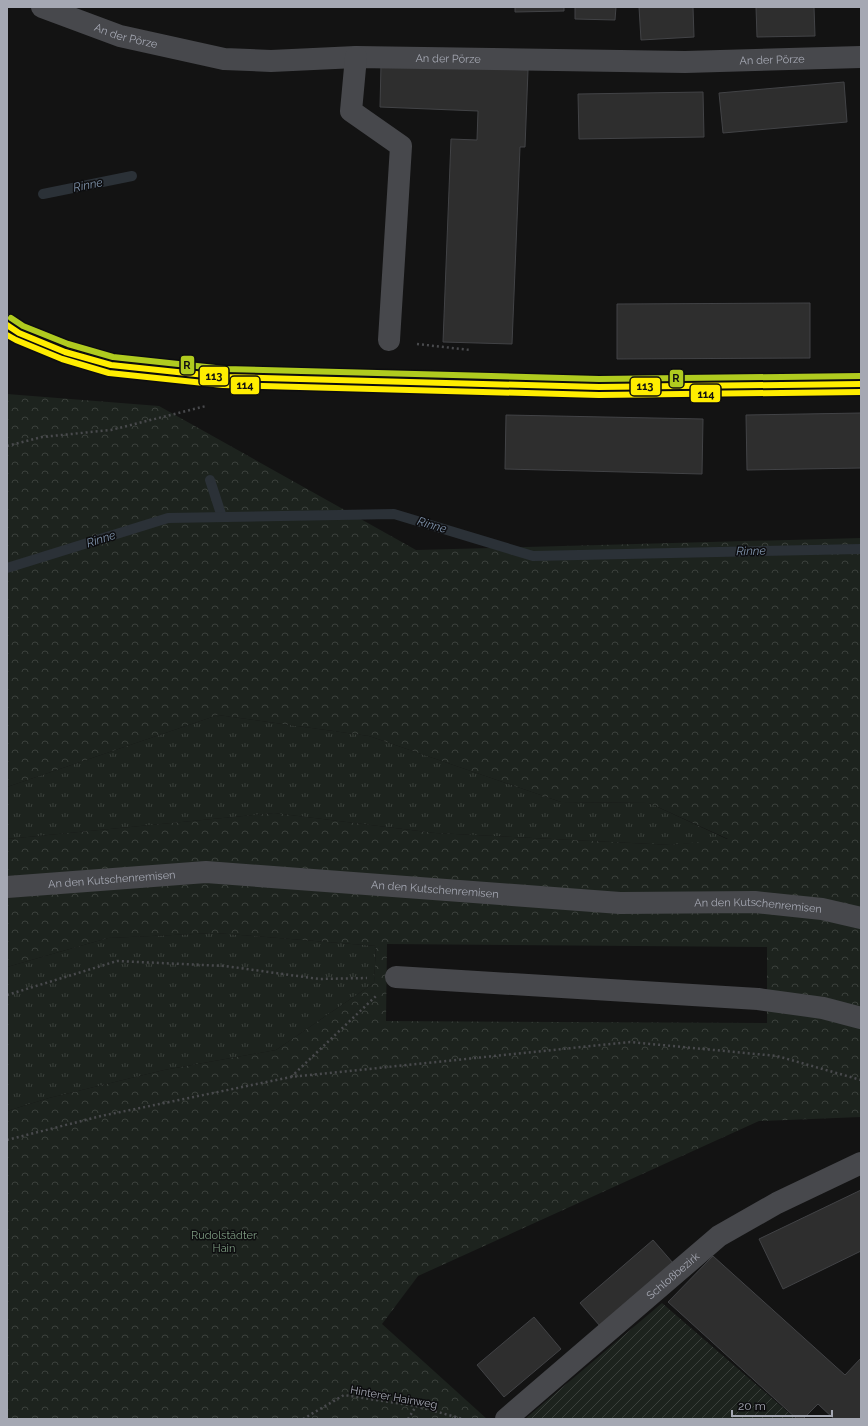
<svg xmlns="http://www.w3.org/2000/svg" width="868" height="1426" font-family="Raleway,sans-serif">
<defs>
<pattern id="grass-tufts" width="24" height="20" patternUnits="userSpaceOnUse"><rect width="24" height="20" fill="#1d231e"/><path d="M3 7l-1-3M5 7V3M7 7l1-3M15 17l-1-3M17 17v-4M19 17l1-3" fill="none" stroke="#3b403c"/></pattern>
<pattern id="forest-crowns" width="20" height="18" patternUnits="userSpaceOnUse"><rect width="20" height="18" fill="#1d231e"/><path d="M2 6a3 3 0 1 1 6 0M12 15a3 3 0 1 1 6 0" fill="none" stroke="#3b403c"/></pattern>
<pattern id="garden-furrows" width="10" height="10" patternUnits="userSpaceOnUse"><rect width="10" height="10" fill="#1d231e"/><path d="M-1 1l2-2M0 10L10 0M9 11l2-2" fill="none" stroke="#3b403c"/></pattern>
</defs>
<rect width="100%" height="100%" fill="#131313"/>
<!-- grass -->
<g fill="url(#grass-tufts)">
<polygon points="218,715 369,736 561,802 649,803 729,840 671,845 435,833 274,813 7,839 7,787"/>
<polygon points="216,933 376,946 374,983 276,1050 164,1070 49,1098 7,1111 7,967 108,938"/>
</g>
<!-- forest -->
<path fill="url(#forest-crowns)" fill-rule="evenodd" d="M7 394 159 406 416 550 861 538V1117L759 1121 418 1276 382 1324 487 1419H7V1111L49 1098 164 1070 276 1050 374 983 376 946 216 933 108 938 7 967V839L274 813 435 833 671 845 728 839 649 803 561 802 369 736 218 715 7 787ZM387 944 767 947V1023L386 1021Z"/>
<!-- garden -->
<polygon fill="url(#garden-furrows)" points="662,1303 796,1419 525,1419"/>
<g fill="none" stroke-linecap="round" stroke-linejoin="round">
<!-- stream -->
<g stroke="#2b3137" stroke-width="10">
<polyline points="43,194 132,176"/>
<polyline points="210,480 222,517"/>
<polyline points="7,568 168,518 394,514 533,556 861,549"/>
</g>
</g>
<!-- building -->
<g fill="#2e2e2e" stroke="#424346">
<polygon points="515,7 564,7 564,11 515,12"/>
<polygon points="575,7 616,7 615,20 575,19"/>
<polygon points="639,7 693,7 694,37 641,40"/>
<polygon points="756,7 814,7 815,36 757,37"/>
<polygon points="381,65 528,70 525,147 520,147 512,344 443,342 451,139 477,140 478,111 380,107"/>
<polygon points="844,82 847,122 723,133 719,93"/>
<polygon points="703,92 704,137 579,139 578,94"/>
<polygon points="810,303 810,358 617,359 617,304"/>
<polygon points="861,413 861,468 747,470 746,415"/>
<polygon points="506,415 703,419 702,474 505,469"/>
<polygon points="861,1190 861,1251 783,1289 759,1239"/>
<polygon points="653,1240 673,1263 600,1326 580,1303"/>
<polygon points="713,1256 845,1375 861,1358 861,1419 834,1419 818,1404 803,1419 797,1419 668,1302"/>
<polygon points="534,1317 561,1349 504,1397 477,1365"/>
</g>
<g fill="none" stroke-linecap="round" stroke-linejoin="round">
<!-- path -->
<g stroke="#494a4d" stroke-width="2.5" stroke-dasharray="2 3" stroke-linecap="butt">
<polyline points="417,344 470,350"/>
<polyline points="7,446 42,437 111,430 206,406"/>
<polyline points="7,995 117,961 225,966 319,979 367,978"/>
<polyline points="291,1077 376,996"/>
<polyline points="7,1140 101,1116 291,1077 630,1042 777,1056 861,1080"/>
<polyline points="303,1419 344,1395 416,1406 463,1419"/>
<polyline points="408,1419 416,1406"/>
</g>
<!-- minor -->
<g stroke="#47484c" stroke-width="22">
<path id="s1" d="M42 7 120 36 224 59 271 61 356 57 685 62 861 57"/>
<polyline points="356,57 351,111 401,146 389,340"/>
<path id="s2" d="M7 887 206 872 620 903 755 902 822 909 861 918"/>
<polyline points="396,977 758,999 823,1008 861,1018"/>
<path id="s3" d="M506 1419 719 1236 777 1203 861 1163"/>
</g>
<!-- major -->
<polyline stroke="#4a4a4d" stroke-width="22" points="7,325 19,333 65,352 111,365 224,377 599,387 861,384"/>
<!-- bus-1 casing -->
<g stroke="#0d0d0f" stroke-width="9">
<polyline id="bus-1" points="7,325 19,333 65,352 111,365 224,377 599,387 861,384"/>
</g>
<!-- bus-2 casing -->
<g stroke="#0d0d0f" stroke-width="9">
<polyline id="bus-2" points="7,335 16,340 62,359 109,373 223,385 599,395 861,392"/>
</g>
<!-- bus-3 casing -->
<g stroke="#0d0d0f" stroke-width="9">
<polyline id="bus-3" points="11,318 23,326 68,344 113,357 225,369 599,379 861,376"/>
</g>
<!-- bus-1 -->
<use href="#bus-1" stroke="#ffed00" stroke-width="6"/>
<!-- bus-2 -->
<use href="#bus-2" stroke="#ffed00" stroke-width="6"/>
<!-- bus-3 -->
<use href="#bus-3" stroke="#b0cb1f" stroke-width="6"/>
</g>
<g text-anchor="middle" stroke-width="3" stroke-linejoin="round" paint-order="stroke">
<!-- street labels -->
<g font-size="11" fill="#a5a8b3" stroke="#0d0d0f">
<text dy="4" stroke="none"><textPath href="#s1" startOffset="89">An der Pörze</textPath></text>
<text dy="4" stroke="none"><textPath href="#s1" startOffset="414">An der Pörze</textPath></text>
<text dy="4" stroke="none"><textPath href="#s1" startOffset="738">An der Pörze</textPath></text>
<text dy="4" stroke="none"><textPath href="#s2" startOffset="105">An den Kutschenremisen</textPath></text>
<text dy="4" stroke="none"><textPath href="#s2" startOffset="429">An den Kutschenremisen</textPath></text>
<text dy="4" stroke="none"><textPath href="#s2" startOffset="753">An den Kutschenremisen</textPath></text>
<text dy="4" stroke="none"><textPath href="#s3" startOffset="220">Schloßbezirk</textPath></text>
<text transform="translate(394 1397) rotate(10)" y="4">Hinterer Hainweg</text>
</g>
<!-- park labels -->
<g font-size="11" fill="#7e9c82" stroke="#0d0d0f">
<text x="224" y="1239">Rudolstädter<tspan x="224" dy="13">Hain</tspan></text>
</g>
<!-- water labels -->
<g font-size="12" font-style="italic" fill="#7f93ab" stroke="#0d0d0f">
<text transform="translate(88 185) rotate(-11)" y="4">Rinne</text>
<text transform="translate(432 525) rotate(17)" y="4">Rinne</text>
<text transform="translate(101 539) rotate(-18)" y="4">Rinne</text>
<text transform="translate(751 551) rotate(-1)" y="4">Rinne</text>
</g>
</g>
<g stroke="#0d0d0f" stroke-width="1.5">
<rect x="180" y="355" width="15" height="20" rx="4" fill="#b0cb1f"/>
<rect x="199" y="366" width="30" height="20" rx="4" fill="#ffed00"/>
<rect x="669" y="369" width="15" height="19" rx="4" fill="#b0cb1f"/>
<rect x="230" y="376" width="30" height="19" rx="4" fill="#ffed00"/>
<rect x="630" y="377" width="31" height="19" rx="4" fill="#ffed00"/>
<rect x="690" y="384" width="31" height="19" rx="4" fill="#ffed00"/>
</g>
<g font-size="11" text-anchor="middle" font-weight="bold" fill="#111">
<text x="187" y="369">R</text>
<text x="214" y="380">113</text>
<text x="676" y="382">R</text>
<text x="245" y="389">114</text>
<text x="645" y="390">113</text>
<text x="706" y="398">114</text>
</g>
<!-- border -->
<rect width="868" height="1426" fill="none" stroke="#a5a8b3" stroke-width="16"/>
<!-- scale -->
<path d="M732 1410v6h100v-6" fill="none" stroke="#a5a8b3" stroke-width="2"/>
<text x="738" y="1410" font-size="12" fill="#a5a8b3" stroke="#0d0d0f" stroke-width="3" paint-order="stroke">20 m</text>
</svg>
